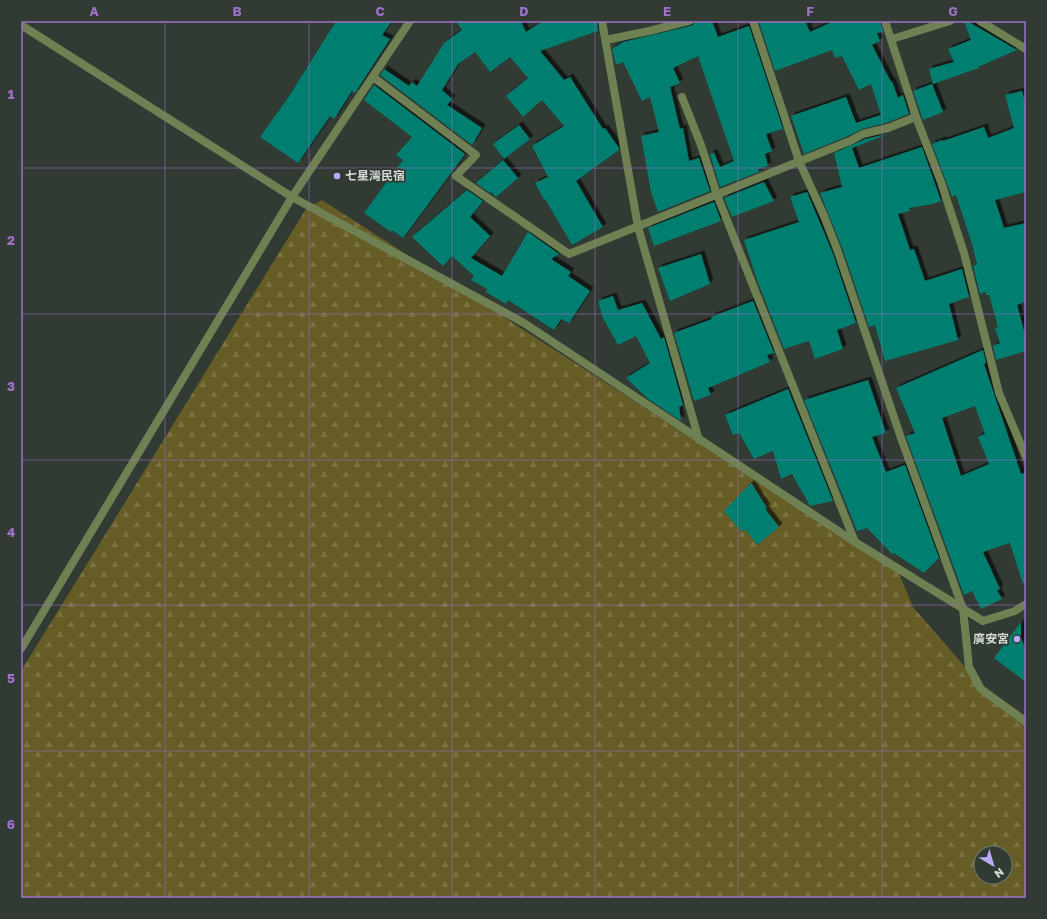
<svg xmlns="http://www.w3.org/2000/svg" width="1047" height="919" font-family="'Golos Text','Noto Sans TC',sans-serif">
<defs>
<pattern id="forest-firs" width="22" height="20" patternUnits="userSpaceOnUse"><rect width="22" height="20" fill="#665c26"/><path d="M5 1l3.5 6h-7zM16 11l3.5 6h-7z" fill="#7b7345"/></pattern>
<filter id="shadow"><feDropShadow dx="3.5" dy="-3.5" stdDeviation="0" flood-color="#0009"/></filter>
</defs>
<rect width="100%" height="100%" fill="#313a33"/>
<!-- forest -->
<path fill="url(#forest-firs)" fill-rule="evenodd" d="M322 200 898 571 913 607 980 684 1026 716V898H21V671L306 209ZM981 853H1005V877H981Z"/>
<!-- building -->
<g fill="#017e70" fill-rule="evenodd" filter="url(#shadow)">
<polygon points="336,21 392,21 382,35 390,39 355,93 352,91 334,119 330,116 298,163 260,137 288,98"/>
<polygon points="456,21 521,21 526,32 543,21 597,21 598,31 540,51 564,80 570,77 603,129 605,128 619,148 619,150 576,181 603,227 572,245 545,199 544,200 535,183 548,177 532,146 564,126 542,100 523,117 506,96 528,78 510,57 490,72 475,52 458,64 442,90 452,99 447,105 482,128 472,145 380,75 384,69 409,86 412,82 417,86 444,43 462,30"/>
<polygon points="694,21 712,21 718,37 749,26 783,129 766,134 772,151 765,154 768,166 758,169 759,172 720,187 710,154 714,153 720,167 734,161 698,56 673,68 680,83 670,87 680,129 683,128 689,161 699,158 710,191 658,212 651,192 641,136 659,132 650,97 642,101 623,62 616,65 612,49 623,42 690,26 693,25"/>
<polygon points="764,21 805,21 810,32 834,21 880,21 883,32 877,33 880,41 872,45 891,82 892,81 898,98 903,95 909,114 886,123 862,129 848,136 804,154 791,116 846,97 856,123 881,115 871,84 859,90 842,56 835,58 832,50 775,71 759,22"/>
<polygon points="964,21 967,21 1017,50 978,67 979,68 933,84 929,69 954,62 948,49 971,40"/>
<polygon points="932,84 943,112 923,120 913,91"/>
<polygon points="374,85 465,154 403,238 392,230 391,232 364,213 403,160 396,155 412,137 364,100"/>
<polygon points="1022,91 1026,105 1026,192 995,200 1004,228 1026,223 1026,301 1017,305 1026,338 1026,351 996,360 993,346 1000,343 995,328 998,327 989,295 986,295 986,292 980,294 973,266 977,264 972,244 956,195 952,197 932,144 942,140 943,141 984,127 988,138 1014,128 1005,95"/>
<polygon points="519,125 530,139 504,159 493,144"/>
<polygon points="888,134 852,148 859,168 922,147 941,201 933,204 909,208 910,211 898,214 910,250 914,249 925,281 962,269 969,297 949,304 958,340 885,361 875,325 869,327 843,250 820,193 842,187 834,153 865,139"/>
<polygon points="503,160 518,178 496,197 491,192 490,193 476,183"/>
<polygon points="764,182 774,201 732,217 724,198"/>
<polygon points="467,190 483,201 470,217 490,236 471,258 502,276 528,232 559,254 551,259 571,272 568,276 590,291 569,323 561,319 554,330 508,300 506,304 486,292 487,289 471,280 474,276 452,256 443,266 412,237"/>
<polygon points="807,192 833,254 856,323 837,330 843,349 815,359 809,341 784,349 757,280 744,240 799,222 790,197"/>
<polygon points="714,202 721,221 654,246 648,228"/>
<polygon points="701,254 710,284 670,301 658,268"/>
<polygon points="613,296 618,310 642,303 661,339 664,337 683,405 679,407 681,421 647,398 626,378 650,363 636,336 618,345 603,318 598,301"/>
<polygon points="753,301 774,353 767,355 770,362 708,388 711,395 694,401 674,333 712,319 711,317"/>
<path d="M983 350 986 363 984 364 994 394 1021 474 1026 473V583L1023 584 1010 543 983 552 1000 589 997 590 1002 599 981 609 972 591 964 595 909 445 906 436 915 433 896 388ZM975 406 985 434 978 437 989 464 961 476 942 418Z"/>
<polygon points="868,380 886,433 872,437 886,472 905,465 939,558 924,573 894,553 892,554 867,528 857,531 804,400"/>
<polygon points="788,389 794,404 833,501 810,506 792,474 781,479 773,451 754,459 739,433 733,435 725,415"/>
<polygon points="751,483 767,508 765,509 779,527 757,545 745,529 742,532 724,511"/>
<polygon points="1021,622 1021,638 1026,650 1026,682 994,658"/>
</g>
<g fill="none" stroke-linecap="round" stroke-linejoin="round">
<!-- minor -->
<g stroke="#6f8153" stroke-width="8">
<polyline points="602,21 638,227 699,440"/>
<polyline points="753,21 799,161 824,216 838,252 901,438 963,609 969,667 981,689 1026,722"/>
<polyline points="885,21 916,117 941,182 964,253 999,393 1026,457"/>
<polyline points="980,21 1026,49"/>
<polyline points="21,25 292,197 524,323 855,542 983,621 1015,611 1026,604"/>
<polyline points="892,39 950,21"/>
<polyline points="606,40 649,31 689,21"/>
<polyline points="373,77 476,155 456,176 569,254 850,141 863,134 888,128 916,117"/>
<polyline points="682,97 701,145 717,195 855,542"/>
<polyline points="21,649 292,197 410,21"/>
</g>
</g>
<!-- grid -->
<path fill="none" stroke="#9e71c7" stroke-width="1" stroke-opacity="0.55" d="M165 21V898M309 21V898M452 21V898M595 21V898M738 21V898M882 21V898M21 168H1026M21 314H1026M21 460H1026M21 605H1026M21 751H1026"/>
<!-- markers -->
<g fill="#b8abf7" stroke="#313a33" stroke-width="1.5">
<circle cx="337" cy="176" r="4"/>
<circle cx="1017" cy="639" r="4"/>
</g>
<g text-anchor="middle" stroke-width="3.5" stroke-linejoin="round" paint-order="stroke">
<!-- poi labels -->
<g font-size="12" font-weight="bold" fill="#d2d8d3" stroke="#313a33" text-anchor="start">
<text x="345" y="180">七星灣民宿</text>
<text x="1009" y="643" text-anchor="end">廣安宮</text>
</g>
</g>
<!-- border -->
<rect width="1047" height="919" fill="none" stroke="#313a33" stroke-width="44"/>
<!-- north arrow -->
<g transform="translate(993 865) rotate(142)"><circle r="19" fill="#313a33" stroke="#717973"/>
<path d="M0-3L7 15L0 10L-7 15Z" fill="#b8abf7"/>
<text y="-6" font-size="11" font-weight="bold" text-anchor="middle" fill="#d2d8d3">N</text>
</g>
<rect x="22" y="22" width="1003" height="875" fill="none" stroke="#9e71c7" stroke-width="1.5"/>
<g font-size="13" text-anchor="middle" font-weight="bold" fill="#9e71c7">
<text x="94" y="16">A</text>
<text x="237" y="16">B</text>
<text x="380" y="16">C</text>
<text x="524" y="16">D</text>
<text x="667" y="16">E</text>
<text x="810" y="16">F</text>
<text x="953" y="16">G</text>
<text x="11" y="99">1</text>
<text x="11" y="245">2</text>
<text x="11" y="391">3</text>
<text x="11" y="537">4</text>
<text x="11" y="683">5</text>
<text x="11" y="829">6</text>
</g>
</svg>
